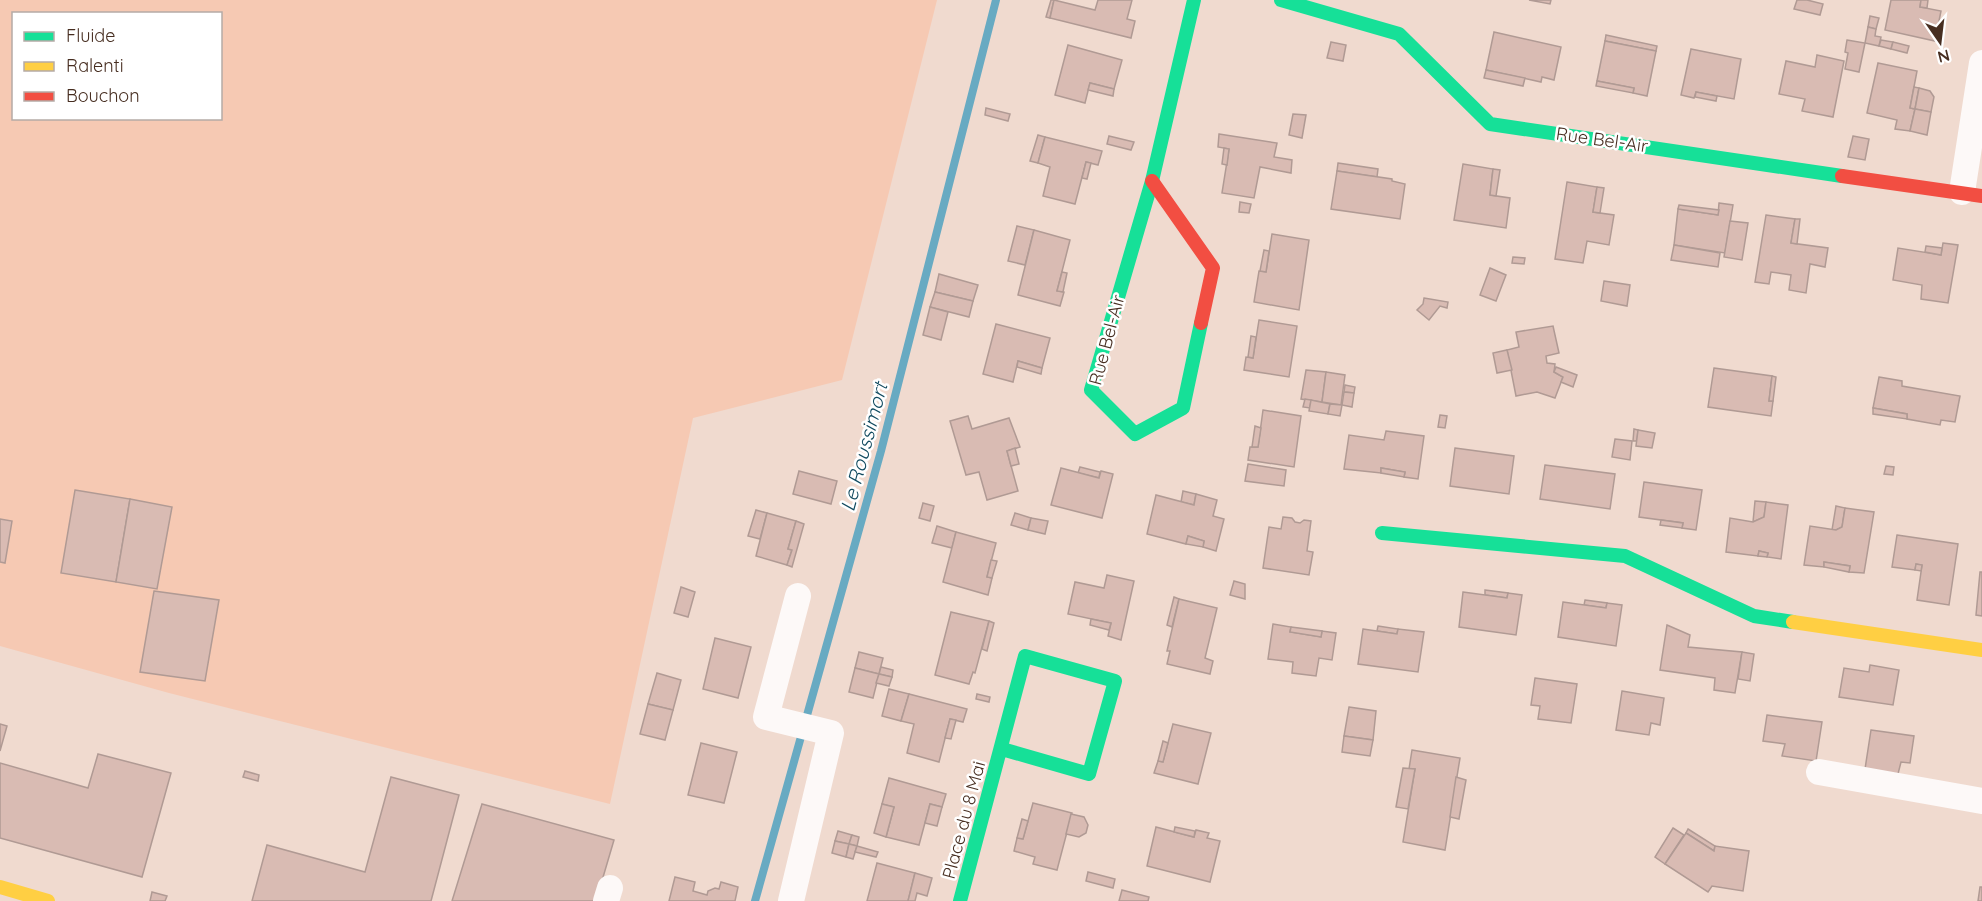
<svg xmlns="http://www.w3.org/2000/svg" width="1982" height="901" font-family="Quicksand,sans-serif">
<rect width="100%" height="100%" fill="#f0dacf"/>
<!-- green -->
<path fill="#f6c9b3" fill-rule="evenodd" d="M0 0H937L842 380 693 418 610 804 169 693 0 646ZM14 14H220V118H14Z"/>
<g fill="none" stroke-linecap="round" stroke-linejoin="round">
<!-- stream -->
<polyline stroke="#68aac2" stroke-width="8" points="755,901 881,451 996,0"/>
</g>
<!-- building -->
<g fill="#d9bbb3" stroke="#b09a94" stroke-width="1.5">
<polygon points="1051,0 1054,0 1050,18 1046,17"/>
<polygon points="1054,0 1095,10 1098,0 1132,0 1127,19 1135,21 1131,38 1050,18"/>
<polygon points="1529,0 1551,0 1550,4"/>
<polygon points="1797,0 1807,0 1823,4 1820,15 1794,9"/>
<polygon points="1891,0 1921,0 1920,7 1941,11 1935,41 1885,30"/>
<polygon points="1921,0 1928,0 1927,8 1920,7"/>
<polygon points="1870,16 1879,18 1876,29 1868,27"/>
<polygon points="1868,27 1876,29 1875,36 1881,37 1879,46 1865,43"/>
<polygon points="1494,32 1561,47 1554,80 1542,77 1541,82 1486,70"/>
<polygon points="1606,35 1657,46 1656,51 1605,41"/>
<polygon points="1847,40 1865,43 1859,72 1845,69 1848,53 1845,52"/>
<polygon points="1881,40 1893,42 1891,49 1879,46"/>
<polygon points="1605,41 1656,51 1647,96 1633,93 1634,88 1597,81"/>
<polygon points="1331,42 1346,45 1343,61 1327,58"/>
<polygon points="1893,42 1909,46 1907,53 1891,49"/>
<polygon points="1068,45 1122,60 1114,89 1090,83 1085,103 1055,95"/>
<polygon points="1691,49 1741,59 1734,99 1696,92 1694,98 1681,95"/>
<polygon points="1817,55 1844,61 1833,117 1802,111 1805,99 1779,94 1786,61 1815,67"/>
<polygon points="1878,63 1917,71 1910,108 1915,109 1910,131 1895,129 1897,120 1867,113"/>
<polygon points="1486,70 1525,78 1523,86 1484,78"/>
<polygon points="1597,81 1634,88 1633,93 1596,86"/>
<polygon points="1090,83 1114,89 1113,96 1088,90"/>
<polygon points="1914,87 1919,88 1915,109 1910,108"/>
<polygon points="1919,88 1930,91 1934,97 1931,112 1915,109"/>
<polygon points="1696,92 1717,96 1716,101 1695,97"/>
<polygon points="986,108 1010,114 1008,121 985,115"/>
<polygon points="1915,109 1931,112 1927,135 1910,131"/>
<polygon points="1293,114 1306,115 1302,138 1289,135"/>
<polygon points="1219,134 1277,143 1274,157 1292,160 1291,173 1260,167 1254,198 1222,193 1229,149 1218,147"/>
<polygon points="1038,135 1045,137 1038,163 1030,161"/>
<polygon points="1109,136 1134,142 1131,150 1107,144"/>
<polygon points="1853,136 1869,139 1865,160 1848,157"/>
<polygon points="1045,137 1102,151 1098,165 1086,162 1075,204 1043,196 1050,167 1038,163"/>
<polygon points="1224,148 1229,149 1227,165 1222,164"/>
<polygon points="1086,162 1091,163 1087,179 1082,178"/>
<polygon points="1338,163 1378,169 1377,177 1337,171"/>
<polygon points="1463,164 1493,169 1490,195 1510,198 1506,228 1454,220"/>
<polygon points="1493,169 1500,170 1496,196 1490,195"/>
<polygon points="1337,171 1392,179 1392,181 1405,184 1400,219 1331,209"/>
<polygon points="1567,182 1597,187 1593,212 1614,215 1609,245 1587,241 1583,263 1555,259"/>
<polygon points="1597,187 1604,188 1600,213 1593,212"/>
<polygon points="1240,202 1251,204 1249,213 1239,212"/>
<polygon points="1719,203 1733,205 1725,253 1674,245 1678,209 1718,215"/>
<polygon points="1679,205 1719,210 1718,215 1678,209"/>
<polygon points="1766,215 1795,219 1791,243 1828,248 1825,267 1810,264 1806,293 1789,290 1791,275 1771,272 1769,284 1755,282"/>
<polygon points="1795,219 1800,219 1797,244 1791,243"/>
<polygon points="1730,221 1748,223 1742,260 1724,257"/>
<polygon points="1017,226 1034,230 1025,265 1008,261"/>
<polygon points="1034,230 1070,240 1057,291 1064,292 1060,306 1018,295"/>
<polygon points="1272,234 1309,240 1299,310 1254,302 1259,271 1266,272"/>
<polygon points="1943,243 1958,245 1948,303 1921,299 1922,285 1893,280 1898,248 1941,255"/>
<polygon points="1674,245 1720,253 1718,267 1671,260"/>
<polygon points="1926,246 1942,248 1941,255 1925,252"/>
<polygon points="1264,250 1269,251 1266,272 1260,271"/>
<polygon points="1513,257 1525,258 1524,264 1512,263"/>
<polygon points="1490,268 1506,275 1496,301 1480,295"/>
<polygon points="1062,272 1067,273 1063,292 1057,291"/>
<polygon points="939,274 978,285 973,301 935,292"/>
<polygon points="1604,281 1630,285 1627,306 1601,301"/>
<polygon points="935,292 973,301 969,317 930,307"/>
<polygon points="1424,298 1448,302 1447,308 1440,306 1429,320 1417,310 1423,304"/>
<polygon points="930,307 948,312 941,340 923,335"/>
<polygon points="1259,320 1297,326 1289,377 1244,370 1246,357 1253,358"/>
<polygon points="996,324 1050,338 1042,368 1018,361 1013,382 983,374"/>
<polygon points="1553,326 1559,353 1546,356 1547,363 1555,364 1554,372 1563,377 1555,398 1537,392 1516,396 1507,350 1519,347 1516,332"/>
<polygon points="1251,336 1256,337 1253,358 1248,357"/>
<polygon points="1507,350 1512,370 1497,373 1493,353"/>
<polygon points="1018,361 1042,368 1041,374 1017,367"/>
<polygon points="1556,367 1577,375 1573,387 1561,382 1563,377 1554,372"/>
<polygon points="1714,368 1772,376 1769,401 1773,401 1771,416 1708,407"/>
<polygon points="1306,370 1326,372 1322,402 1301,399"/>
<polygon points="1326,372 1345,375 1341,405 1322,402"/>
<polygon points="1772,376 1776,377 1773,401 1769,401"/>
<polygon points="1879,377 1902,381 1902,386 1960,396 1955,422 1941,420 1940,425 1907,419 1907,414 1873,408"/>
<polygon points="1345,385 1355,387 1354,393 1344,392"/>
<polygon points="1344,392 1354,393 1352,407 1342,405"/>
<polygon points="1305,399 1311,400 1310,408 1303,407"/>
<polygon points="1311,400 1330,404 1328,414 1309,411"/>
<polygon points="1330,404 1342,405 1340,416 1328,414"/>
<polygon points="1873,408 1907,414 1907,419 1873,414"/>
<polygon points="1263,410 1301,416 1294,467 1248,460 1250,447 1258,447"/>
<polygon points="1440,415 1447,416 1445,428 1438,427"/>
<polygon points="968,416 972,429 1009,418 1020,447 1007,451 1018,491 987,500 979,472 966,475 950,421"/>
<polygon points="1255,426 1261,428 1258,447 1252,447"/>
<polygon points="1634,429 1638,430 1637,441 1633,441"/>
<polygon points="1638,430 1655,433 1652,448 1636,446"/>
<polygon points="1386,431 1424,436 1418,479 1404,477 1405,472 1381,468 1381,473 1344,469 1349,435 1384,440"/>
<polygon points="1615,439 1632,441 1630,460 1612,457"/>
<polygon points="1015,448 1019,464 1011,466 1007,451"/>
<polygon points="1455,448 1514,456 1509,494 1450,486"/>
<polygon points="1248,464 1286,470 1284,486 1245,481"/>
<polygon points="1545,465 1615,474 1610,509 1540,499"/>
<polygon points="1886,466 1894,467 1893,475 1884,474"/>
<polygon points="1080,467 1100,472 1099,478 1078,473"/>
<polygon points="1061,468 1099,478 1101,471 1113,474 1102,518 1051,505"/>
<polygon points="1381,468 1405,472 1404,477 1381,473"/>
<polygon points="799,471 837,481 831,504 793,494"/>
<polygon points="1644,482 1702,490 1696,530 1682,528 1683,523 1639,517"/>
<polygon points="75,490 130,499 116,582 61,573"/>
<polygon points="1183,491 1196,494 1194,505 1181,502"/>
<polygon points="1196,494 1217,500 1213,516 1224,519 1216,551 1203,547 1204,541 1188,536 1186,544 1147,534 1156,495 1194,505"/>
<polygon points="130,499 172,507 157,589 116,582"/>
<polygon points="1755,501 1766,502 1764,517 1753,522"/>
<polygon points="1766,502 1788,505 1781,559 1767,557 1768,553 1759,551 1758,556 1726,552 1730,518 1753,522 1764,517"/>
<polygon points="923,503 934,506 930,521 919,518"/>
<polygon points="1836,506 1845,508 1842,527 1836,530 1832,530"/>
<polygon points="1845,508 1874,512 1864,573 1849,572 1850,566 1824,562 1824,567 1804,565 1810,526 1836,530 1842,527"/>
<polygon points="756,510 767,513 760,539 748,536"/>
<polygon points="767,513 796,521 788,549 792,550 787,565 756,556"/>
<polygon points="1015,513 1031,518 1028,530 1011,525"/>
<polygon points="1283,517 1292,518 1295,522 1300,523 1304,520 1311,521 1307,551 1313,552 1309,575 1263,568 1269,527 1281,529"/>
<polygon points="1031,518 1048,521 1045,534 1028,530"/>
<polygon points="0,519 12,521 5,563 0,562"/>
<polygon points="1661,520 1683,523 1682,528 1660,525"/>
<polygon points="796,521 804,524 792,567 787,565 792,550 788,549"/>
<polygon points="937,526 956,532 952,548 932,543"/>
<polygon points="956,532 996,543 987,577 992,578 988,595 943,582"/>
<polygon points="1897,535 1958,544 1949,605 1917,600 1922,565 1916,564 1915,570 1892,567"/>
<polygon points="1188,536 1204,541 1203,547 1186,544"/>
<polygon points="1759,551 1768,553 1767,557 1758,556"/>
<polygon points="991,560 997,561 992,578 987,577"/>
<polygon points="1824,562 1850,566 1849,572 1824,567"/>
<polygon points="1916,564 1922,565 1921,571 1915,570"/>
<polygon points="1980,572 1982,572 1982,616 1976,615"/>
<polygon points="1107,575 1134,581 1121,640 1108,636 1111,623 1068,614 1075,582 1104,588"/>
<polygon points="1234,581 1245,584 1245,599 1230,595"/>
<polygon points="681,587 695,592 688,617 674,613"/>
<polygon points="1485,590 1508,593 1507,598 1485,595"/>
<polygon points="154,591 219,600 205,681 140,672"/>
<polygon points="1463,592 1507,598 1508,593 1522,595 1516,635 1459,627"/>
<polygon points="1174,597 1179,599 1172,627 1167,625"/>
<polygon points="1179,599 1217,608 1205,658 1213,661 1210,674 1167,664 1170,651 1167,651"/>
<polygon points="1585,600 1607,603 1606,608 1584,605"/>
<polygon points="1563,602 1606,608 1607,603 1622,605 1616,646 1558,637"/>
<polygon points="951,612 989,621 975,673 973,672 969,684 935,675"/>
<polygon points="1091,619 1111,623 1109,630 1090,625"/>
<polygon points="989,621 994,623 987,651 982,649"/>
<polygon points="1273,624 1291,627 1290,632 1321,637 1322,631 1336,633 1332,660 1319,658 1316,676 1292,673 1293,662 1268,659"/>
<polygon points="1667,625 1690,635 1688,647 1742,652 1735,693 1714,690 1715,678 1660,670"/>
<polygon points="1378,626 1398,629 1397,634 1377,631"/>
<polygon points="1291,627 1322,631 1321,637 1290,632"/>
<polygon points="1363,629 1397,634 1398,629 1424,632 1418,672 1358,664"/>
<polygon points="715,638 751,647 738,698 703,689"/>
<polygon points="859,652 883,658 879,674 855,668"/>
<polygon points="1742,652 1754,654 1750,681 1738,679"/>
<polygon points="1870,665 1899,670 1893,705 1839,697 1844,668 1869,672"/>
<polygon points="881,667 893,670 892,677 879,674"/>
<polygon points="855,668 879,674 873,698 849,692"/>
<polygon points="657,673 681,680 673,710 648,704"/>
<polygon points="879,674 892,677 889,686 876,683"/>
<polygon points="1535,678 1577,684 1571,723 1538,719 1540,706 1531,705"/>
<polygon points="889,689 909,694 901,721 882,716"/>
<polygon points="1622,691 1664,698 1660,725 1651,723 1649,735 1616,730"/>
<polygon points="909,694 967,709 963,722 950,719 939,762 907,753 914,724 901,721"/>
<polygon points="977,694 990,697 989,702 976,699"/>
<polygon points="648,704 673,710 665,740 640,734"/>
<polygon points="1349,707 1376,711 1373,740 1344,736"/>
<polygon points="1767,715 1822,722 1816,761 1782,756 1785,744 1763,741"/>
<polygon points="950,719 956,720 951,739 945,738"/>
<polygon points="0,724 7,726 0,751"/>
<polygon points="1173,724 1211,733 1198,784 1154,773 1158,761 1163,762"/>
<polygon points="1871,730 1914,736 1910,763 1901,762 1898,774 1865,769"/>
<polygon points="1344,736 1373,740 1370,756 1342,752"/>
<polygon points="1163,741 1168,743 1163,762 1158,761"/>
<polygon points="701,743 737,752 724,803 688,795"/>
<polygon points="1412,750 1460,758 1445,850 1403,842 1415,769 1409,769"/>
<polygon points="98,754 171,773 142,877 0,838 0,763 88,788"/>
<polygon points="1403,768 1415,769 1408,809 1396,807"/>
<polygon points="245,771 259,775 258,781 243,777"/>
<polygon points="391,777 459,795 431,901 252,901 267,845 365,872"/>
<polygon points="1456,777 1466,780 1459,819 1450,817"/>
<polygon points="889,778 946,794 942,807 930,804 919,845 886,837 894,807 882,804"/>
<polygon points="1033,803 1072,813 1057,870 1033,864 1035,857 1014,851 1017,838 1023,839"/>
<polygon points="482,804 614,840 596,901 452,901"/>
<polygon points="882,804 894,807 886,837 874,833"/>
<polygon points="930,804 942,807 937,826 925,823"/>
<polygon points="1071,814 1084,817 1088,825 1086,833 1079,837 1066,834"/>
<polygon points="1022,819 1028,821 1023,839 1017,838"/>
<polygon points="1156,827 1194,837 1196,830 1209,833 1207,838 1220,841 1210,882 1147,866"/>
<polygon points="1175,827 1195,831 1194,837 1174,832"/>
<polygon points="1673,828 1684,835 1665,864 1655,857"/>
<polygon points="1688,829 1715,846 1714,851 1686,833"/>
<polygon points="838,831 852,835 849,844 835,841"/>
<polygon points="1686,833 1714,851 1715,846 1749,851 1743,891 1712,886 1708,892 1665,864"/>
<polygon points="852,835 859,837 857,846 849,844"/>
<polygon points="835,841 849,844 846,857 832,853"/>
<polygon points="849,844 857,846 853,859 846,857"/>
<polygon points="857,846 878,852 876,857 855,852"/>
<polygon points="877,863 915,873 908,901 867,901"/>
<polygon points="1088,872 1115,879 1113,888 1086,881"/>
<polygon points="915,873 932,878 927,896 917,893 915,901 908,901"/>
<polygon points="675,877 695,882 693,891 707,895 708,891 715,888 719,889 721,882 738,887 735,901 669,901"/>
<polygon points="1980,887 1982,887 1982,901 1978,901"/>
<polygon points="1122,890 1149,897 1148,901 1119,901"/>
<polygon points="152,892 167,896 165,901 150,901"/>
</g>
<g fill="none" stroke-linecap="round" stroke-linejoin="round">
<!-- street -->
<g stroke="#fdf9f8" stroke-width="26">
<polyline points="1962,192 1982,63"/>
<polyline points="1819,772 1982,801"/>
<polyline points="606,901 610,888"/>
<polyline points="791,901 831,733 766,717 798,596"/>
</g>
<!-- fast -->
<g stroke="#16e098" stroke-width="14">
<polyline points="1194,0 1152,181 1091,390 1135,434 1183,408 1201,323"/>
<polyline points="1281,0 1399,34 1490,124 1842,176"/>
<polyline points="1382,533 1625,556 1754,616 1793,622"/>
<polyline points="960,901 1025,656 1115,681 1089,774 1002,749"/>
</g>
<!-- slow -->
<g stroke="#ffcf43" stroke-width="14">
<polyline points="1793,622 1982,650"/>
<polyline points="0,887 48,901"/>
</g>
<!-- jam -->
<g stroke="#f24e42" stroke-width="14">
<polyline points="1842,176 1982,196"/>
<polyline points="1152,181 1213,268 1201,323"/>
</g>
</g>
<g text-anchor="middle" stroke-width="5" stroke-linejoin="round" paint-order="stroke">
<!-- street labels -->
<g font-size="18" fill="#472e21" stroke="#fff">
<text transform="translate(1602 140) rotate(8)" y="6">Rue Bel-Air</text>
<text transform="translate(1107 340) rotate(-75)" y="6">Rue Bel-Air</text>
<text transform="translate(964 820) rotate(-75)" y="6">Place du 8 Mai</text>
</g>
<!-- water labels -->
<g font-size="20" font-style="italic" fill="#114a5f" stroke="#fff">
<text transform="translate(864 447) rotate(-75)" y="7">Le Roussimort</text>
</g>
</g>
<!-- legend -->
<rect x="12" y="12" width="210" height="108" fill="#ffffff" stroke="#b5aba6" stroke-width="1.5"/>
<rect x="24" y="32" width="30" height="9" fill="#16e098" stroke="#b5aba6" stroke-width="1.5"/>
<text x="66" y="42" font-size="18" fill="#472e21">Fluide</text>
<rect x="24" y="62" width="30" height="9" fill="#ffcf43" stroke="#b5aba6" stroke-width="1.5"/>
<text x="66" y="72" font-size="18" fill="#472e21">Ralenti</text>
<rect x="24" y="92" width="30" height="9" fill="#f24e42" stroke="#b5aba6" stroke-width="1.5"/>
<text x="66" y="102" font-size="18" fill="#472e21">Bouchon</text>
<!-- north arrow -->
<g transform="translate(1940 42) rotate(166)" stroke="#ffffff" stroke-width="4.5" paint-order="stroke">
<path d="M0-4.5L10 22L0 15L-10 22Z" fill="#472e21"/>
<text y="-9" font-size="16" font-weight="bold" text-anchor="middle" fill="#472e21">N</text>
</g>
</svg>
